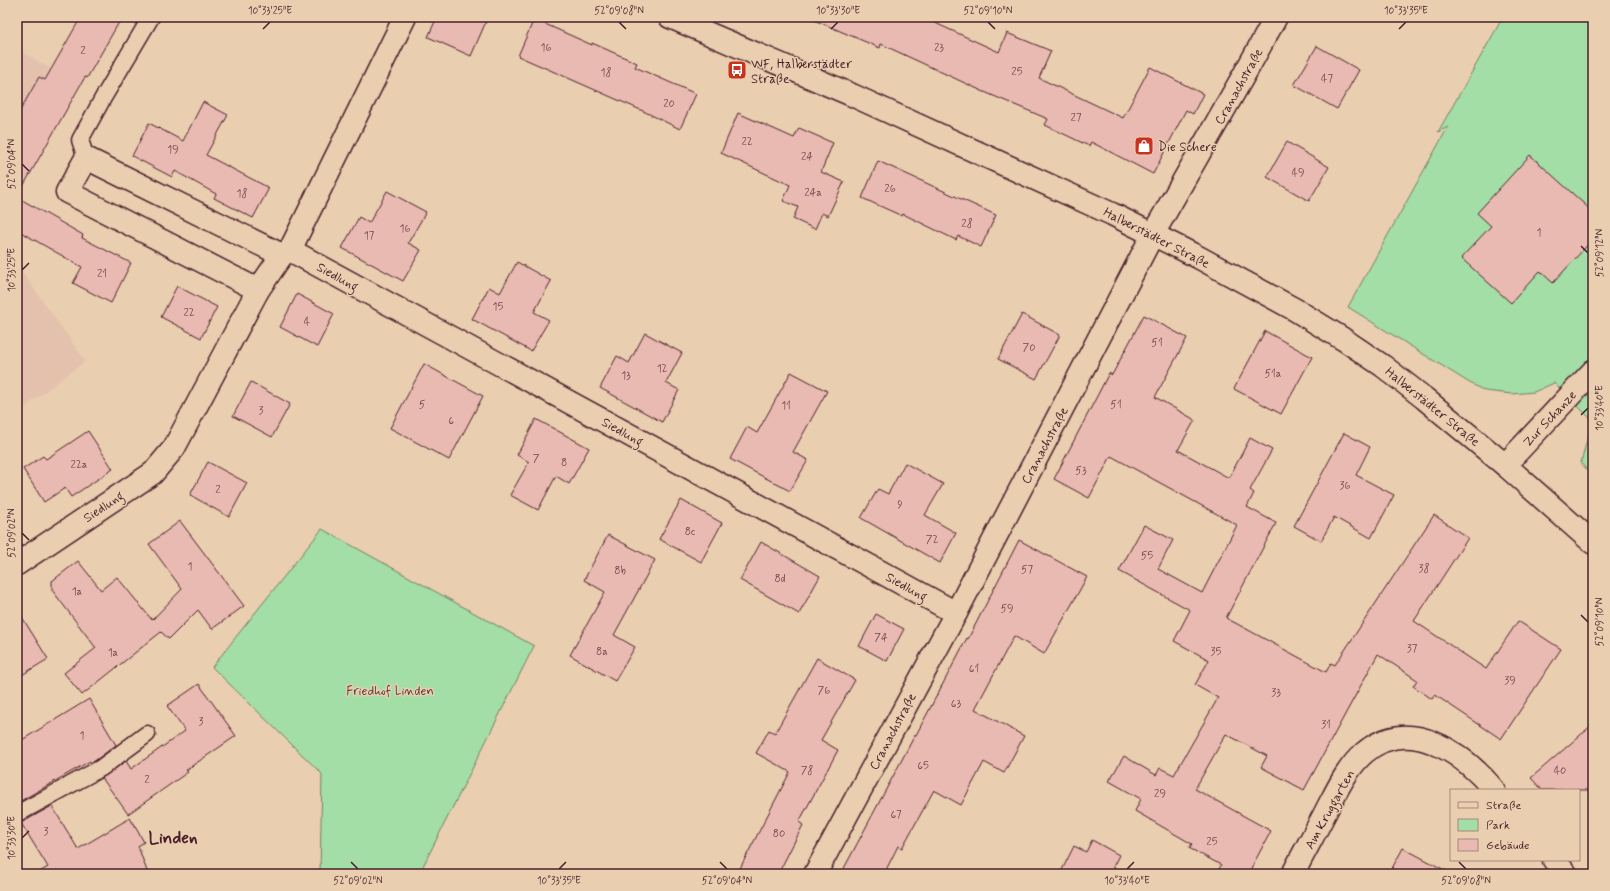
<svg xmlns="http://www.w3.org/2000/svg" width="1610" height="891" font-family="Mynerve,sans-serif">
<rect width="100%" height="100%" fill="#e9ceb0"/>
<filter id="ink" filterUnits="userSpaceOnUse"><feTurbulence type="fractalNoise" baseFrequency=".025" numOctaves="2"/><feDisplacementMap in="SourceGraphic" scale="8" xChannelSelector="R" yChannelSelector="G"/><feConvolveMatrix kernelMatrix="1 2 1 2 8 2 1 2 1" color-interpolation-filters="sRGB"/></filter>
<g filter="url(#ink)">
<!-- built -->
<g fill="#e3c1ac">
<polygon points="17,49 51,69 17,124"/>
<polygon points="17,265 85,361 17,413"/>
</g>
<!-- green -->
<g fill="#a2dea5" stroke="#767e68">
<polygon points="1503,17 1593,17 1593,477 1581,463 1592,420 1554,383 1534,392 1512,394 1485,391 1468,382 1348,307 1448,127 1438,132"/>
<polygon points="322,529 534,646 419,874 320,874 322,774 212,667"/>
</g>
<!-- building -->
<g fill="#e9bab2" stroke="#4a1f2b">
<polygon points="81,17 122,17 87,78 85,77 17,197 17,116 39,77 45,80"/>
<polygon points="437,17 488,17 471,56 428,37"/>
<polygon points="807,17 922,17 999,52 1007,33 1051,51 1039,78 1123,118 1150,67 1203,94 1193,114 1186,110 1153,174 1091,142 1089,146 1045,125 1048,119 982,91 881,44 880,48"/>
<polygon points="534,19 592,45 592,43 637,63 635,67 696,94 680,129 643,111 518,56"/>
<polygon points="1317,46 1359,70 1337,109 1294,85"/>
<polygon points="203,102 228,115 206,155 269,188 253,218 214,198 216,194 175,171 172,177 132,156 149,123 183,141"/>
<polygon points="738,113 794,138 799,128 833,143 821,172 844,182 828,216 822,213 815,229 793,219 798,207 783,201 790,185 721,153"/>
<polygon points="1287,142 1329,167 1309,201 1267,177"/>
<polygon points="1530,155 1593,212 1593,239 1553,283 1540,271 1511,303 1461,258 1491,226 1477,213"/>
<polygon points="878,161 996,215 981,247 958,236 956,240 903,214 902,216 862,198"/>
<polygon points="387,191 426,212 408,243 421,250 403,281 342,248 359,217 369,223"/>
<polygon points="17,197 83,235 82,238 131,263 111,303 73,283 82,267 17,230"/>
<polygon points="517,262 551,281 534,312 549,320 531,351 472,319 489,287 500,293"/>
<polygon points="177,286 217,307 201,338 161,317"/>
<polygon points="297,294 334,314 317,347 280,327"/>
<polygon points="1022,314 1060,335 1036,379 998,359"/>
<polygon points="1144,315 1187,338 1155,397 1195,420 1178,450 1229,478 1250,438 1272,450 1250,490 1254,493 1247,507 1276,523 1226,618 1326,672 1331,663 1335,665 1434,515 1468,538 1414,621 1486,669 1518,621 1561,649 1501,739 1435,695 1432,699 1413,686 1417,680 1378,654 1304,790 1261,767 1267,756 1226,734 1195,789 1271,831 1248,874 1217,874 1221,865 1189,848 1192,844 1135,811 1141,799 1109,781 1124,756 1156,775 1160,768 1174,775 1218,698 1195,685 1209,660 1174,641 1190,610 1119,571 1144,525 1173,540 1158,569 1202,593 1237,525 1111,456 1089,498 1054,479 1109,373 1112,375"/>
<polygon points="1265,331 1312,357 1281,414 1234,389"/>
<polygon points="645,333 682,353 666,383 679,390 662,422 600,388 617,356 629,363"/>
<polygon points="424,364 483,396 449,460 390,428"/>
<polygon points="791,372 827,391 793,452 808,460 790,491 730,459 747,427 757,433"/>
<polygon points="251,382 290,404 272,437 233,416"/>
<polygon points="536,419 589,448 569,484 556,476 538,510 510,495 529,462 517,455"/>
<polygon points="88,431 113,469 71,497 65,488 44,502 23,469 43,456 46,459"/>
<polygon points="1344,433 1370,447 1356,475 1394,495 1371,538 1334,517 1321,541 1294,526"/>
<polygon points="208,462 247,483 229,517 190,495"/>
<polygon points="905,463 943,484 925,515 956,533 940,563 861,518 878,489 888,494"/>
<polygon points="681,500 722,523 701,562 659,539"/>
<polygon points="180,521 244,606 212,629 198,610 169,639 161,632 82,695 64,673 96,648 52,590 52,581 78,561 101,590 117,577 152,620 182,589 149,544"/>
<polygon points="608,535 655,560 614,635 635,647 615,681 570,655 605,592 584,580"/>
<polygon points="1019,540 1087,577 1044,654 1014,636 975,709 1024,736 1004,773 984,762 961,805 934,790 902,848 898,846 884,874 841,874 915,735 916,735 967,638 968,639"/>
<polygon points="761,542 820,576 799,614 740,580"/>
<polygon points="17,609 48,659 17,678"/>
<polygon points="876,614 904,629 887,661 859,646"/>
<polygon points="817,658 855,680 821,740 838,750 799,822 803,825 778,874 737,874 790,772 756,753 769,730 775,733"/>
<polygon points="199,684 236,736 186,770 188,772 128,814 102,778 126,761 131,769 185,731 167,706"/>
<polygon points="89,699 116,745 96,760 91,763 90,761 17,803 17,743"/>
<polygon points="1593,724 1593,790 1542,790 1531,778"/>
<polygon points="52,806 78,849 130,818 144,842 138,846 148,874 36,874 48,867 21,823"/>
<polygon points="1092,840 1119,855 1113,867 1127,874 1060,874 1074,846 1086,852"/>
<polygon points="1403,848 1452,874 1389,874"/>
</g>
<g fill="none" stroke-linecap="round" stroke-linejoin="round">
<!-- service casing -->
<g stroke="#4a1f2b" stroke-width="19">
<g id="service">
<polyline points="86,158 80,140 103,98 151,17"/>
<polyline points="17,814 101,768 147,734"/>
</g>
</g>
<!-- minor casing -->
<g stroke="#4a1f2b" stroke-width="25">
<g id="minor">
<polyline points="290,250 956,613"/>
<polyline points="258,290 67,192 86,158 282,255"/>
<polyline points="1505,465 1593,371"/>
<polyline points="17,564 153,473 174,448 258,290 282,255 290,250 405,17"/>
<polyline points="1554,860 1566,874"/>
<polyline points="815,874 956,613 1153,234"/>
<path d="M1293 874C1304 852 1316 831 1327 809 1337 790 1347 768 1364 753 1409 714 1463 753 1494 790"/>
</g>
</g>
<!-- tertiary casing -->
<g stroke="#4a1f2b" stroke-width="25">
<polyline id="tertiary" points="1153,234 1249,66 1276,17"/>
</g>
<!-- secondary casing -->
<g stroke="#4a1f2b" stroke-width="25">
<polyline id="secondary" points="670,17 852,95 1112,214 1198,257 1294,309 1343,339 1383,366 1424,398 1505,465 1593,543"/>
</g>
<!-- service -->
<use href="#service" stroke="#e9ceb0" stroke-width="16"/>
<!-- minor -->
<use href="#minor" stroke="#e9ceb0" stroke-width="22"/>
<!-- tertiary -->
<use href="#tertiary" stroke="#e9ceb0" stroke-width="22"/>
<!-- secondary -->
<use href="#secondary" stroke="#e9ceb0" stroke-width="22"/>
</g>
</g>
<!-- ticks -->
<path fill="none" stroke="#4a1f2b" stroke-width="1.5" d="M619 22 626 29M988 22 995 29M263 29 270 22M831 29 838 22M1399 29 1406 22M22 164 29 171M1581 246 1588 253M22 270 29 263M1581 415 1588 408M22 533 29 540M1581 615 1588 622M22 838 29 831M351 862 358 869M720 862 727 869M1459 862 1466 869M559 869 566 862M1127 869 1134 862"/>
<!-- icons -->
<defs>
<g id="bus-square" transform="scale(1)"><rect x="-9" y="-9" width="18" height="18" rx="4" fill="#c8321e" stroke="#e9ceb0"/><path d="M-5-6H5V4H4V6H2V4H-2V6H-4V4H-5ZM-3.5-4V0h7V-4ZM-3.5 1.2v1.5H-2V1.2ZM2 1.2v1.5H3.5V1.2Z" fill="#fff"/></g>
<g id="shop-square" transform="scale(1)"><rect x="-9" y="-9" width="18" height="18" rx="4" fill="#c8321e" stroke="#e9ceb0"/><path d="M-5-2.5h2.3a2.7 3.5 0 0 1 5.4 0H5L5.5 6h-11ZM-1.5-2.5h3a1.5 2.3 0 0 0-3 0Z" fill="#fff"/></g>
</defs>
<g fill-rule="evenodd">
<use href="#bus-square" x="737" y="70"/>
<use href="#shop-square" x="1144" y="146"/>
</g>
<g text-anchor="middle" stroke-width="3" stroke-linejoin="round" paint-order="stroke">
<!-- number labels -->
<g font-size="11" fill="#72464d">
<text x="546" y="51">16</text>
<text x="939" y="51">23</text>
<text x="83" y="54">2</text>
<text x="1017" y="75">25</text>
<text x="606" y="76">18</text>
<text x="1327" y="82">47</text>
<text x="669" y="107">20</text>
<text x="1076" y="121">27</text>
<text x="747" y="145">22</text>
<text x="173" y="153">19</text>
<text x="807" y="160">24</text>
<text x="1298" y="176">49</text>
<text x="890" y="192">26</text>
<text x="813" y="196">24a</text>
<text x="242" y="197">18</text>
<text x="967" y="227">28</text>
<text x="405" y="232">16</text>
<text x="1539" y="236">1</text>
<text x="369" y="239">17</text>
<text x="102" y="277">21</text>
<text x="498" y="310">15</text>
<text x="189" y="316">22</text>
<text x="307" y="325">4</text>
<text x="1157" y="346">51</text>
<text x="1029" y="351">70</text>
<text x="662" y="372">12</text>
<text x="1273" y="377">51a</text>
<text x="626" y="379">13</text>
<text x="422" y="408">5</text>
<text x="1116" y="408">51</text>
<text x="786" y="409">11</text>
<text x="261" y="414">3</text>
<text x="451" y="424">6</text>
<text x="536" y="462">7</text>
<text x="564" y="466">8</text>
<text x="79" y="468">22a</text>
<text x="1081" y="474">53</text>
<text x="1345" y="489">36</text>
<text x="218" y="493">2</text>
<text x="900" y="508">9</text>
<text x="690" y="535">8c</text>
<text x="932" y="543">72</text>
<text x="1147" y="559">55</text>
<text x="190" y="570">1</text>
<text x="1424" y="572">38</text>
<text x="1027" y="573">57</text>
<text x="620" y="574">8b</text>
<text x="780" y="582">8d</text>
<text x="77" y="595">1a</text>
<text x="1007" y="612">59</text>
<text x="881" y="641">74</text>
<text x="1412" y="652">37</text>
<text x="602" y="655">8a</text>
<text x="1216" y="655">35</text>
<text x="113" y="656">1a</text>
<text x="974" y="672">61</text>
<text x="1510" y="684">39</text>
<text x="824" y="694">76</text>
<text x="1276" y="696">33</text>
<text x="956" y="707">63</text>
<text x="201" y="725">3</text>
<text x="1326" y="728">31</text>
<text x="82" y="739">1</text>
<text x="923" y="769">65</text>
<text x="807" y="774">78</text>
<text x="1560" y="774">40</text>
<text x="147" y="783">2</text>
<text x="1160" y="797">29</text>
<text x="896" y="818">67</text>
<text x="46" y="835">3</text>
<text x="779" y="837">80</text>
<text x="1212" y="845">25</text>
</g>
<!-- poi labels -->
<g font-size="13" fill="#4a1f2b" stroke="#e9ceb0" text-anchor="start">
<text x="751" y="68">WF, Halberstädter<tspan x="751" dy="15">Straße</tspan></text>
<text x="1158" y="151">Die Schere</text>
</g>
<!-- street labels -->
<g font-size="13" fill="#4a1f2b" stroke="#e9ceb0">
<text transform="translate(1238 86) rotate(-61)" y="5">Cranachstraße</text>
<text transform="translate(1157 237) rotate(27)" y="5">Halberstädter Straße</text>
<text transform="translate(338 276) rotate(29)" y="5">Siedlung</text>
<text transform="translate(1433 406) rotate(39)" y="5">Halberstädter Straße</text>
<text transform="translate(1549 418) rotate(-47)" y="5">Zur Schanze</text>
<text transform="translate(623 431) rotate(29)" y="5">Siedlung</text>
<text transform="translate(1044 445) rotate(-62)" y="5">Cranachstraße</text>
<text transform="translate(103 506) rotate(-34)" y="5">Siedlung</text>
<text transform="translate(907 586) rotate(29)" y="5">Siedlung</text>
<text transform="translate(892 731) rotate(-62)" y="5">Cranachstraße</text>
<text transform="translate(1329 809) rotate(-61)" y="5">Am Kruggarten</text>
</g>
<!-- park labels -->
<g font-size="13" fill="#573c3d" stroke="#e9ceb0">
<text x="390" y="695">Friedhof Linden</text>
</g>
<!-- district labels -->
<g font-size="17" font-weight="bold" fill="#4a1f2b" stroke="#e9ceb0">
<text x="173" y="843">Linden</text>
</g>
</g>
<!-- margin -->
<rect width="1610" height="891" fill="none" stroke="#e9ceb0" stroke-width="44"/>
<!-- legend -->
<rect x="1450" y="789" width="130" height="72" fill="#e9ceb0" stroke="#a9887b"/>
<rect x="1458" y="802" width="20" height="6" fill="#e9ceb0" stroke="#a9887b"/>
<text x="1486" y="809" font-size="12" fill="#4a1f2b">Straße</text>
<rect x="1458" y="819" width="20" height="12" fill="#a2dea5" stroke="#a9887b"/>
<text x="1486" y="829" font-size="12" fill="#4a1f2b">Park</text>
<rect x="1458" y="839" width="20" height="12" fill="#e9bab2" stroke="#a9887b"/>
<text x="1486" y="849" font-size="12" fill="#4a1f2b">Gebäude</text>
<rect x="22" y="22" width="1566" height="847" fill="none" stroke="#4a1f2b" stroke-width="1.5"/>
<g font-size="10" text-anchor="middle" fill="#4a1f2b">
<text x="270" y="14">10°33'25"E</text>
<text x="619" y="14">52°09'08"N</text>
<text x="838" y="14">10°33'30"E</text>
<text x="988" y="14">52°09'10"N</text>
<text x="1406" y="14">10°33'35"E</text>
<text transform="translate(11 164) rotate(-90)" y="4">52°09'04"N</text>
<text transform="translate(1599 253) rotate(-90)" y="4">52°09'12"N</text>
<text transform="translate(11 270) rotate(-90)" y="4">10°33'25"E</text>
<text transform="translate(1599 408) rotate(-90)" y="4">10°33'40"E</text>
<text transform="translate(11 533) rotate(-90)" y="4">52°09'02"N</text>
<text transform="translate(1599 622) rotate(-90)" y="4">52°09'10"N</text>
<text transform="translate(11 838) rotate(-90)" y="4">10°33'30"E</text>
<text x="358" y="884">52°09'02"N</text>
<text x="559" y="884">10°33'35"E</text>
<text x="727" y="884">52°09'04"N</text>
<text x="1127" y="884">10°33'40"E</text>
<text x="1466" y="884">52°09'08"N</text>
</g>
</svg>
